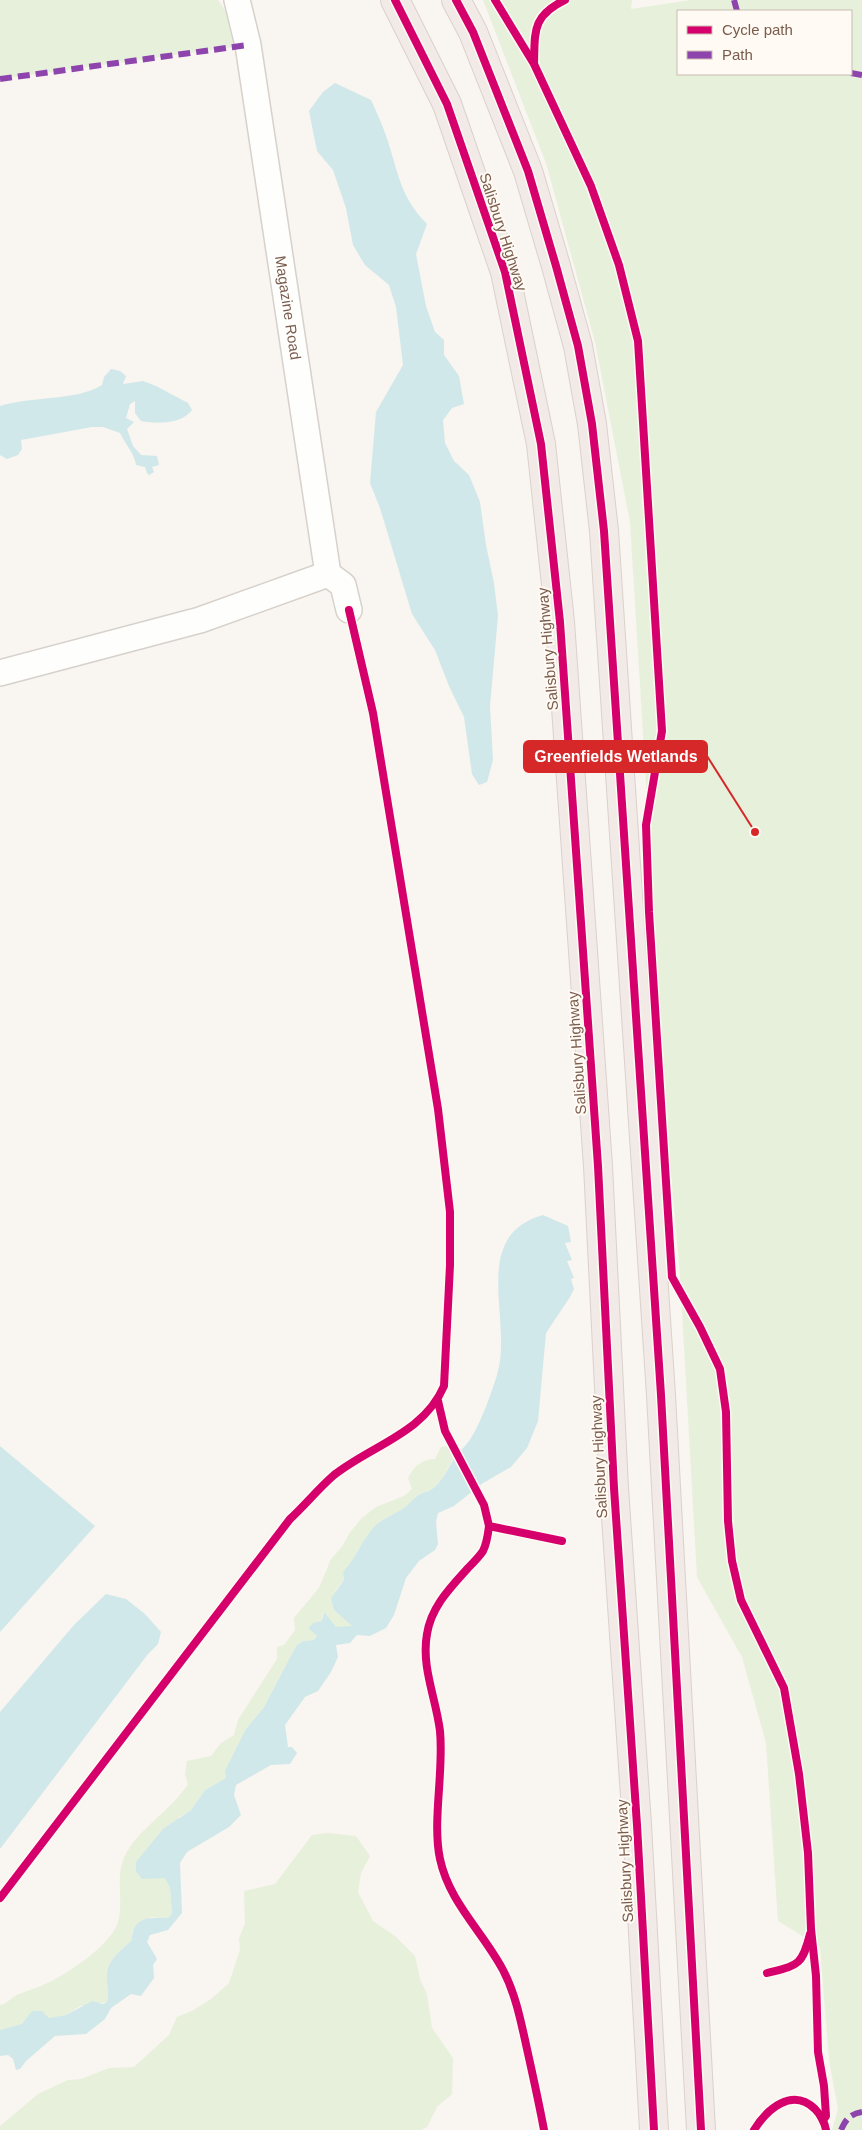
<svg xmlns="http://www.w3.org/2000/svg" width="862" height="2130" font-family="Helvetica,sans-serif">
<rect width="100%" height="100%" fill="#f9f5f0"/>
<!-- green -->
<g fill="#e7f0db" fill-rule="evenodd">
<polygon points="0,0 218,0 248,45 0,79"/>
<path d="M483 0H632L631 9 691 0H862V2130H832L838 2109 829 2060 820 1947 778 1921 766 1743 742 1657 697 1577 680 1275 668 1141 630 522 595 342 546 163ZM678 11H851V74H678Z"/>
<path d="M448 1446 453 1459 441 1480 430 1491 421 1493 403 1509 379 1522 357 1551 352 1563 343 1572 344 1580 335 1591 334 1610 352 1626 336 1628 323 1612 322 1621 308 1627 317 1636 314 1640 303 1641 296 1646 264 1707 246 1729 226 1778 205 1790 191 1810 179 1817 165 1877 170 1888 172 1914 168 1918 151 1917 132 1932V1940C120 1951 106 1961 107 1978 107 1987 109 1993 107 2002L80 2006 66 2015 0 2030V2005C7 2004 12 1997 19 1994 26 1991 34 1989 41 1986 63 1977 111 1946 118 1922 124 1901 115 1878 124 1858 136 1830 171 1811 188 1784L185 1774 187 1761 211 1756 221 1743 234 1735 238 1720 277 1659V1647L284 1645 295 1630 294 1618 319 1588 331 1559 341 1548 351 1531 362 1518 376 1507 404 1496 412 1489 408 1478C415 1465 421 1460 435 1459L441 1447Z"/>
<polygon points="328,1833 356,1836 370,1856 361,1873 358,1892 373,1921 395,1936 415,1956 420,1979 427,1994 432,2028 453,2058 452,2094 437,2107 427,2127 421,2130 0,2130 0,2126 38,2094 68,2080 81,2079 109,2068 134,2067 169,2035 177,2017 192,2011 211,1999 229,1983 240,1950 239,1939 245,1923 244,1891 275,1884 312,1835"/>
</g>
<!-- water -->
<g fill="#d0e8ea">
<path d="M335 83 371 100C376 111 381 122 385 133 398 168 398 195 427 224L416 254 426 306 435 332 444 340V355L459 376 464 404 452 408 443 420 445 443 454 461 469 475 480 502 486 545 494 583 498 616 490 706 493 760 487 782 479 785 472 774 464 717 449 686 435 650 412 614 380 508 370 483 376 412 403 365 396 307 389 285 365 265 353 245 346 208 333 170 317 151 309 111 323 92Z"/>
<path d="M111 369 120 371 126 376 123 384 143 381 156 386 188 403 192 410C182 424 157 424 141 421L135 413V401L130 404 126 418 134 422 127 429 133 446 141 455 157 456 159 465 152 467 154 472 149 475 147 473 145 467 136 465C135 454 125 444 120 433L103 427H92L21 440 22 449 18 455 7 459 0 455V406C31 396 77 401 102 385L104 377Z"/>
<path d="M543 1215 568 1226 571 1242 565 1243 572 1260 567 1261 574 1278 571 1279 574 1289 570 1297 546 1333 538 1421 527 1448 511 1467 483 1483 454 1506 438 1513 436 1522 438 1544 435 1550 419 1561 406 1578 394 1615 386 1628 370 1636 357 1635 350 1643 336 1645 338 1657 331 1672 318 1691 305 1697 285 1725 288 1747H292L297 1753 290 1764 271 1765 236 1785 234 1795 241 1815 229 1827 187 1852 180 1863 182 1913 168 1930 150 1935 147 1942 157 1959 153 1965 154 1978 141 1996 131 1994 111 2008 105 2019 86 2034 55 2036 26 2061 20 2069 16 2070 13 2059 8 2055 0 2056V2030L22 2024 32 2011H42L49 2018 66 2015 92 2001 103 2004 107 2002C109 1993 107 1987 107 1978 106 1961 120 1951 132 1940 132 1917 149 1917 168 1918L172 1914 170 1888 165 1878 142 1879 136 1871V1862L163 1829 191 1810 205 1790 226 1778 225 1771 246 1729 264 1707 296 1646 303 1641 314 1640 317 1636 308 1628 313 1623 322 1621 324 1612 336 1627 352 1626 334 1610 331 1598 344 1580 343 1572C357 1557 362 1538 378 1523 385 1518 394 1514 401 1510 409 1505 414 1497 422 1493 424 1492 427 1492 429 1491 440 1485 446 1472 452 1462 457 1453 466 1446 471 1438 483 1418 490 1396 497 1375 514 1321 468 1236 543 1215Z"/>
<polygon points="0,1446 95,1526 0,1632"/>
<polygon points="106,1594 126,1599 145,1614 161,1632 158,1644 148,1654 0,1849 0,1712 74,1625"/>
</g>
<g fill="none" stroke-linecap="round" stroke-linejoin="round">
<!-- minor casing -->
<g stroke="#d7d1cb" stroke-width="28">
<g id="minor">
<path id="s1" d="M237 0 248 45 328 574 343 585 349 610"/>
<polyline points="0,673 200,620 328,574"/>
</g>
</g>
<!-- highway casing -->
<g stroke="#dad1cc" stroke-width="30">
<g id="highway">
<polyline points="395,0 447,104 505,272 541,444 560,622 598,1166 614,1488 637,1825 654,2130"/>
<polyline points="456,0 473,32 528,171 556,266 578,346 592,424 604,531 661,1395 701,2130"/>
</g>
</g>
<!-- minor -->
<use href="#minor" stroke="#fefefd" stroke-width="25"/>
<!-- highway -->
<use href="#highway" stroke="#f2eae7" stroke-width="28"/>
<!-- quiet -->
<g stroke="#8e44ad" stroke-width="6" stroke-dasharray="12 6" stroke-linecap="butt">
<polyline points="734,0 737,11"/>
<polyline points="851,73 862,75"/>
<polyline points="0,79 248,45"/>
<path d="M841 2130C846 2119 850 2114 862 2112"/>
</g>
<!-- cycleway casing -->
<g stroke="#fffaf3" stroke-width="11">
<g id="cycleway">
<polyline points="395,0 447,104 505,272 541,444 560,622 598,1166 614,1488 637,1825 654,2130"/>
<polyline points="456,0 473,32 528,171 556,266 578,346 592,424 604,531 661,1395 701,2130"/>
<polyline points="495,0 534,64 591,186 619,265 638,341 662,731 646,825 649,912 672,1277 700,1327 720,1369 726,1412 728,1521 732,1561 741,1600 784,1688 799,1774 808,1853 811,1929 816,1976 818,2052 824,2086 826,2116 823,2120"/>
<path d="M534 63C535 31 532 16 565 0"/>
<polyline points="438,1401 445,1431 484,1505 489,1526 562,1541"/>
<path d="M489 1526C488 1534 487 1543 483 1551 479 1557 473 1563 468 1568 450 1588 431 1607 427 1634 421 1667 436 1698 440 1731 444 1772 432 1821 440 1859 449 1902 483 1932 503 1970 516 1995 521 2022 527 2049 533 2076 539 2103 544 2130"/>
<path d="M0 1898 290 1519C305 1505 319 1488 334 1475 372 1445 424 1433 444 1386L450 1265V1212L438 1109 373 713 349 610"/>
<path d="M767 1973C798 1965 802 1966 810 1934"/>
<path d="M754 2130C767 2109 792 2087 815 2109 820 2114 825 2123 826 2130"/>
</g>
</g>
<!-- cycleway -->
<use href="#cycleway" stroke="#d6006c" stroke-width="8"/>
</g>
<g text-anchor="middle" stroke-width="4" stroke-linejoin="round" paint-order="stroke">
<!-- street labels -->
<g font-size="15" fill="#7a5c4d" stroke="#fffaf3">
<text transform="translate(503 232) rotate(72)" y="5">Salisbury Highway</text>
<text dy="5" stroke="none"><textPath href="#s1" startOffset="312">Magazine Road</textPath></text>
<text transform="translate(548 649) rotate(-95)" y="5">Salisbury Highway</text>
<text transform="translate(577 1053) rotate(-94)" y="5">Salisbury Highway</text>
<text transform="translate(599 1457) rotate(-93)" y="5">Salisbury Highway</text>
<text transform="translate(625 1861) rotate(-93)" y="5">Salisbury Highway</text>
</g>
</g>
<!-- callouts -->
<path fill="none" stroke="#d62828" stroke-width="2" d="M755 832L707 756"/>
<circle fill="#d62828" stroke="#fffaf3" stroke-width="2" cx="755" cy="832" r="5"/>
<rect fill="#d62828" stroke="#d62828" stroke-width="2" x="524" y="741" width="183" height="31" rx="5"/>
<g font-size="16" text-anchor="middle" font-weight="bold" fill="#fff">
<text x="616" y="762">Greenfields Wetlands</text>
</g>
<!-- legend -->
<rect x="677" y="10" width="175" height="65" fill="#fffaf3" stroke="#cabbb1"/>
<rect x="687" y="26" width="25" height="8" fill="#d6006c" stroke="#cabbb1"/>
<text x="722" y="35" font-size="15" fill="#7a5c4d">Cycle path</text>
<rect x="687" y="51" width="25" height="8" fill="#8e44ad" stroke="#cabbb1"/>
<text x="722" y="60" font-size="15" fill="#7a5c4d">Path</text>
</svg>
